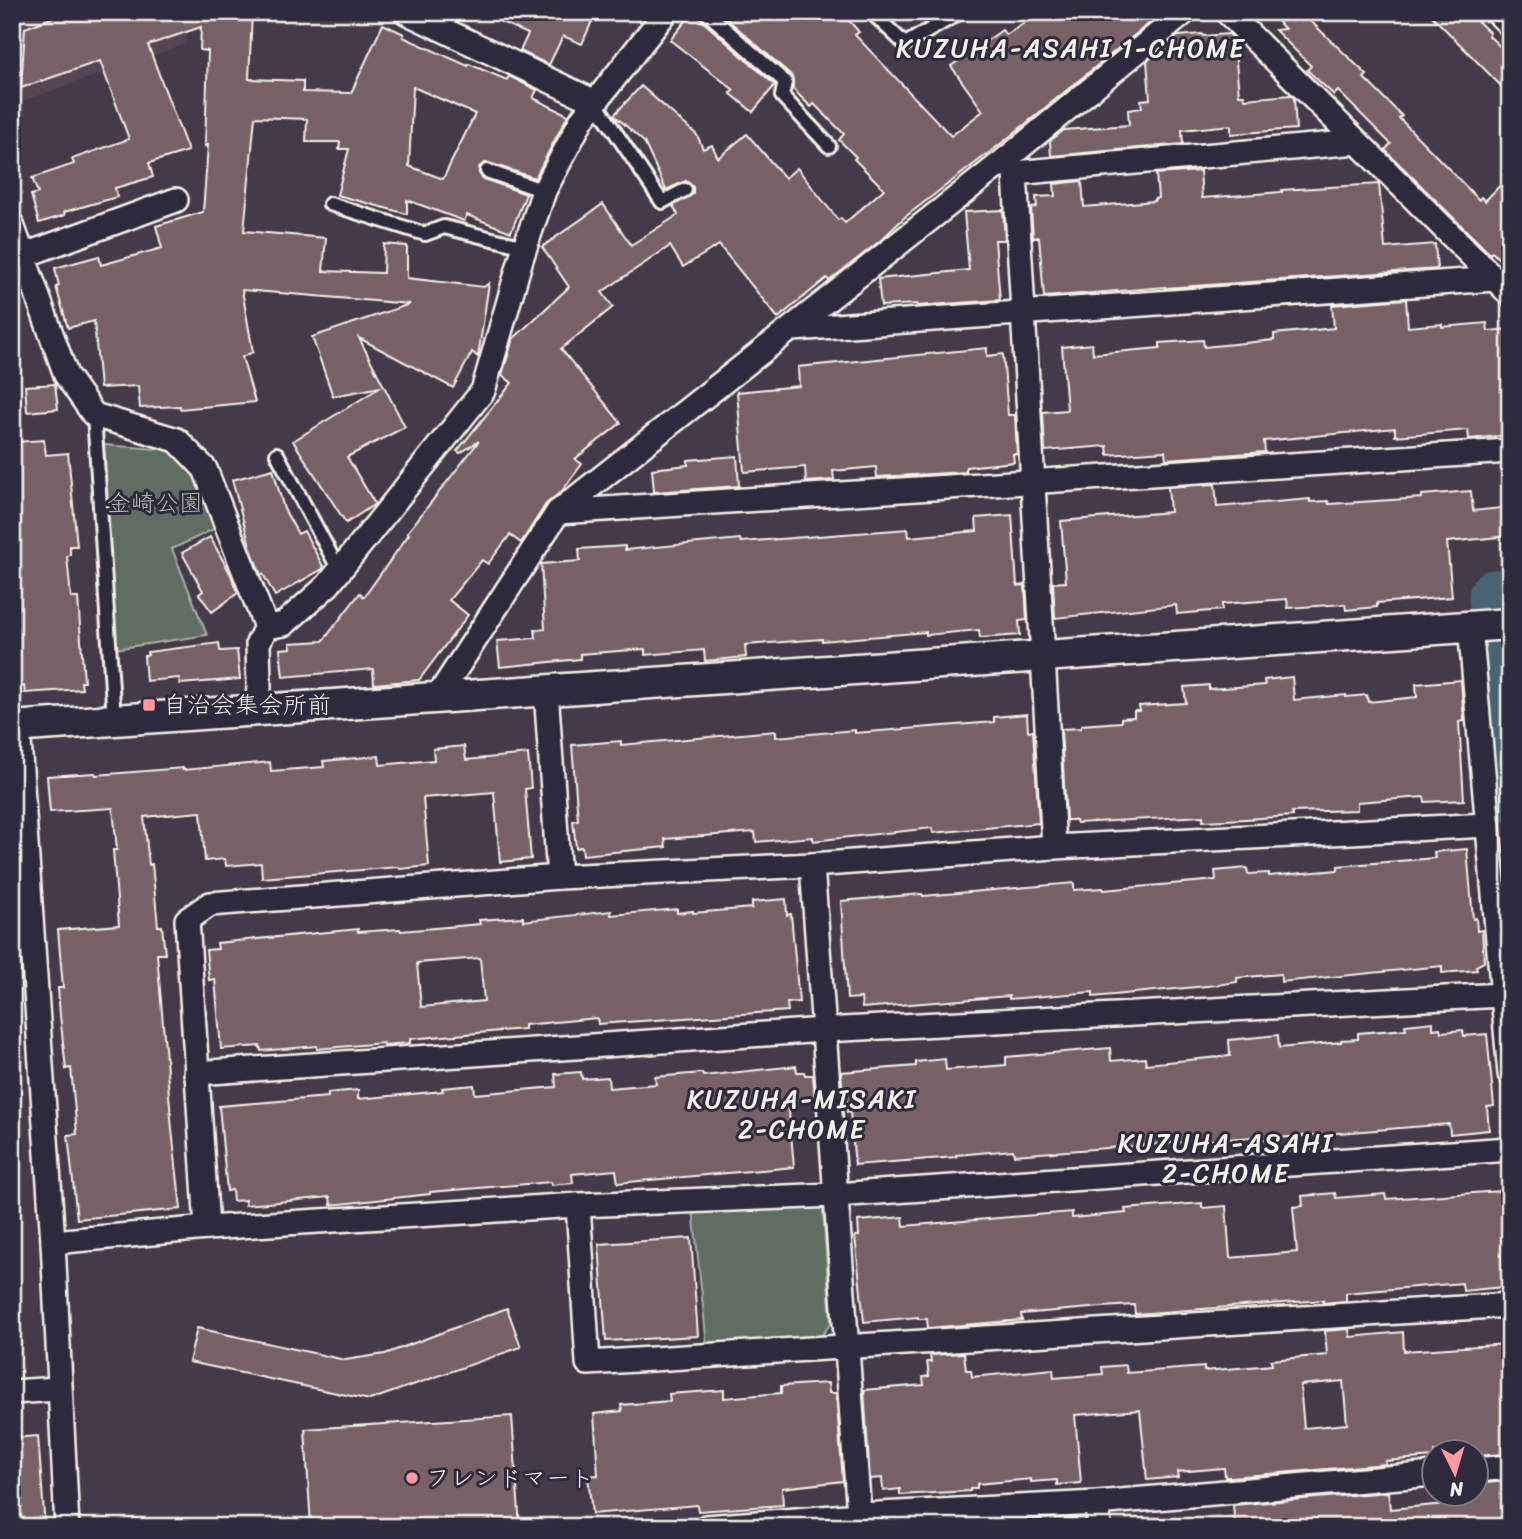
<svg xmlns="http://www.w3.org/2000/svg" width="1522" height="1539" font-family="Sriracha,'Klee One',sans-serif">
<rect width="100%" height="100%" fill="#453a49"/>
<filter id="ink" filterUnits="userSpaceOnUse"><feTurbulence type="fractalNoise" baseFrequency=".0143" numOctaves="2"/><feDisplacementMap in="SourceGraphic" scale="14" xChannelSelector="R" yChannelSelector="G"/><feConvolveMatrix kernelMatrix="1 2 1 2 8 2 1 2 1" color-interpolation-filters="sRGB"/></filter>
<g filter="url(#ink)">
<!-- built -->
<polygon fill="#544552" points="24,12 189,12 186,44 12,105 12,66"/>
<!-- green -->
<g fill="#606d62" stroke="#aaafa5" stroke-width="2">
<polygon points="104,445 171,450 196,475 214,529 172,549 207,635 114,649"/>
<polygon points="811,1199 823,1210 831,1323 819,1339 707,1346 693,1209"/>
</g>
<g fill="none" stroke-linecap="round" stroke-linejoin="round">
<!-- river -->
<polyline stroke="#4a6373" stroke-width="51" points="1510,594 1494,595 1510,797"/>
</g>
<!-- building -->
<g fill="#776066" stroke="#f4f1e8" stroke-width="2" fill-rule="evenodd">
<path d="M67 12H252L249 79 303 81V92L351 93 383 24 404 34 403 37 468 66 469 64 507 80 509 76 537 90 533 98 568 115 535 178 489 163H485L479 167V173L483 179 526 194 511 232 467 215 464 221 407 200V214L337 195 349 149H339L340 142H306L307 119 255 117 244 231 326 238 323 271 383 273 384 244 407 246V278L484 287 489 283 478 357 472 352 453 388 359 338 405 427 347 457 375 504 346 523 293 441 381 387 333 396 312 337 410 304 242 290 253 352 242 357 255 402 180 409V406L140 408 138 386 100 388 94 321 68 328 56 287 59 286 55 268 99 256 101 265 162 248 156 226 203 212 208 145 205 146 208 51 200 50 201 27 148 45 188 151 149 163 153 177 115 188 117 197 64 212 65 215 39 223 31 195 38 193 32 178 74 164 72 159 129 139 100 61 21 88 25 28ZM413 87 475 114 443 179 409 166Z"/>
<polygon points="479,12 596,12 582,44 563,36 549,65 520,51 528,34"/>
<polygon points="693,12 697,12 700,19 775,85 753,112 730,93 734,90 670,40"/>
<polygon points="719,12 842,12 859,32 855,35 951,136 983,111 951,66 1002,30 1006,35 1041,12 1163,12 1003,142 905,217 880,241 829,281 827,278 778,318 719,245 683,267 670,246 602,292 613,307 561,349 621,423 575,459 582,464 562,491 546,504 521,543 510,535 488,564 482,560 449,600 468,615 419,680 374,684 373,669 283,677 280,649 291,648 290,643 323,641 360,593 364,597 409,534 407,533 479,441 460,453 457,451 512,383 502,375 513,339 569,287 542,247 603,204 631,245 678,215 673,206 693,194 693,187 686,181 666,190 644,142 614,115 641,86 697,135 703,149 712,145 718,158 747,134 785,178 797,168 838,220 841,218 845,223 884,189 854,159 856,157 839,140 844,134 814,104 811,107 793,89 793,80 791,75"/>
<polygon points="1268,12 1301,12 1367,75 1364,78 1402,116 1399,118 1479,200 1481,197 1485,201 1510,175 1510,270 1492,252 1490,254 1385,150 1391,144 1338,91 1334,95 1307,70 1311,66 1275,30 1285,29"/>
<polygon points="1428,12 1468,12 1490,33 1488,35 1510,56 1510,95"/>
<polygon points="1202,34 1203,36 1229,34 1234,39 1239,95 1244,95 1245,99 1291,95 1294,98 1296,129 1231,134 1231,125 1182,130 1183,144 1051,156 1050,141 1064,130 1129,125 1128,110 1142,108 1141,100 1150,99 1147,61 1178,36"/>
<polygon points="1200,171 1202,198 1282,192 1282,190 1379,184 1385,248 1435,244 1437,269 1165,288 1165,287 1044,297 1039,237 1033,238 1031,208 1037,207 1036,197 1055,196 1054,184 1082,181 1084,207 1154,201 1154,199 1158,198 1156,174"/>
<polygon points="1003,210 1005,240 995,240 1000,300 917,306 917,304 881,306 878,279 969,270 964,212"/>
<polygon points="1406,299 1408,327 1442,324 1442,327 1487,323 1488,331 1510,329 1510,435 1469,439 1468,430 1395,436 1395,428 1264,441 1265,452 1166,459 1165,451 1108,455 1107,446 1045,451 1043,412 1067,410 1062,347 1092,344 1093,354 1160,348 1160,343 1203,340 1204,347 1274,340 1274,334 1334,328 1332,305"/>
<polygon points="987,348 987,356 1003,354 1008,415 1015,415 1017,454 1013,454 1014,462 966,467 966,472 877,477 876,467 833,471 834,480 806,482 805,467 744,472 737,392 799,386 798,367"/>
<polygon points="55,384 58,409 27,412 25,386"/>
<polygon points="44,440 46,455 68,453 77,546 70,546 70,555 67,556 71,598 78,598 84,682 81,682 82,689 25,693 24,686 12,687 12,452 17,452 16,442"/>
<polygon points="737,456 739,486 654,492 652,469 688,465 688,460"/>
<polygon points="273,469 284,509 298,534 304,531 324,568 275,596 263,574 261,575 251,549 232,480"/>
<polygon points="1215,484 1217,507 1310,499 1310,502 1328,501 1329,504 1422,498 1422,495 1471,491 1473,511 1510,507 1510,536 1447,542 1452,597 1377,603 1377,607 1346,610 1345,604 1288,608 1287,599 1222,604 1222,610 1177,614 1176,605 1055,618 1053,583 1066,582 1061,521 1170,512 1168,487"/>
<polygon points="1012,515 1017,586 1025,585 1027,620 1019,621 1020,635 980,638 979,630 926,635 926,632 822,641 822,639 745,645 746,657 705,661 704,650 645,655 645,649 580,654 580,659 500,667 497,641 536,638 535,630 545,629 541,564 580,561 579,549 625,546 625,550 740,539 741,542 908,529 909,537 977,531 976,518"/>
<polygon points="210,537 230,573 238,593 212,612 199,594 203,591 182,553"/>
<polygon points="219,643 220,651 237,650 240,679 180,684 179,678 146,681 144,656 148,655 147,652"/>
<polygon points="1292,677 1294,700 1346,695 1346,697 1367,695 1368,702 1417,697 1416,684 1461,680 1464,721 1459,722 1464,800 1425,802 1424,797 1357,802 1357,810 1292,812 1293,816 1246,819 1203,821 1203,816 1077,823 1076,820 1066,820 1061,729 1081,728 1081,725 1121,722 1121,718 1134,717 1134,711 1140,711 1139,706 1186,703 1184,687 1209,685 1209,689 1265,685 1264,680"/>
<polygon points="1027,714 1028,731 1033,730 1039,823 933,833 932,828 813,841 813,837 756,842 755,832 665,839 666,847 583,855 582,847 576,848 573,821 578,820 572,745 621,741 621,745 776,731 776,737 855,730 855,733 994,722 994,717"/>
<polygon points="464,746 466,760 528,754 531,788 525,789 531,859 500,862 494,792 423,798 429,866 400,869 399,867 262,878 261,863 226,866 225,859 205,861 201,812 144,817 149,865 152,864 158,926 162,926 165,954 157,954 172,1130 181,1209 77,1219 68,1135 77,1134 71,1068 66,1069 60,1015 58,988 63,988 58,930 119,925 113,850 117,850 113,808 50,812 47,776 95,773 96,775 183,768 183,770 270,762 271,771 324,767 323,761 379,756 380,765 434,760 433,749"/>
<polygon points="1467,849 1473,919 1476,918 1477,931 1482,930 1484,962 1476,966 1477,970 1442,973 1442,966 1281,982 1281,974 1237,978 1237,982 1217,985 1093,997 1093,992 1009,999 1009,996 862,1008 861,998 847,999 841,901 922,894 923,896 1074,883 1074,890 1103,888 1104,890 1216,880 1215,871 1247,868 1248,874 1269,873 1269,876 1338,870 1338,866 1435,858 1434,852"/>
<path d="M786 899 787 915 791 914 799 1002 787 1003 788 1011 598 1024 597 1018 524 1025V1029L410 1039V1043L383 1045V1043L317 1049V1046L261 1051 260 1046 221 1049 215 979 209 980 206 950 218 949 217 943 358 929V932L400 929 401 931 480 924 479 920 523 917V921L611 911V915L677 909V913L693 911V913L752 908V902ZM480 958 484 1001 421 1007 417 963Z"/>
<polygon points="1433,1022 1433,1029 1440,1028 1441,1032 1463,1030 1464,1036 1487,1034 1494,1106 1487,1107 1489,1130 1450,1134 1449,1124 1253,1140 1253,1137 1014,1155 1013,1150 956,1155 956,1157 855,1165 850,1112 847,1112 846,1096 843,1097 841,1072 916,1066 916,1062 945,1059 946,1070 1006,1065 1006,1057 1110,1048 1111,1061 1145,1058 1146,1064 1230,1056 1229,1040 1278,1035 1279,1048 1341,1042 1341,1040 1358,1039 1358,1033 1406,1029 1405,1025"/>
<polygon points="796,1066 797,1072 804,1072 805,1075 813,1075 815,1099 788,1101 794,1167 618,1183 616,1170 572,1174 573,1183 551,1185 551,1182 430,1192 430,1194 331,1205 330,1197 245,1205 245,1200 233,1201 232,1190 227,1191 219,1106 328,1097 328,1093 358,1090 358,1099 443,1091 442,1088 474,1085 475,1094 556,1087 555,1074 581,1072 582,1079 608,1077 609,1088 656,1084 655,1077 702,1073 703,1076"/>
<polygon points="1501,1191 1505,1242 1508,1242 1510,1266 1510,1277 1503,1277 1503,1287 1463,1291 1462,1283 1346,1293 1346,1301 1323,1303 1323,1300 1135,1314 1134,1305 1102,1307 1021,1314 1022,1320 928,1328 927,1319 918,1319 918,1317 864,1322 855,1236 859,1236 858,1221 903,1217 904,1226 1072,1212 1072,1218 1126,1213 1125,1209 1202,1203 1202,1208 1226,1206 1230,1258 1297,1252 1293,1207 1303,1206 1302,1196 1335,1193 1336,1198 1385,1194 1386,1199"/>
<polygon points="691,1238 698,1336 606,1341 599,1244"/>
<polygon points="507,1308 521,1347 370,1400 189,1362 197,1328 345,1360 385,1354"/>
<path d="M1349 1329 1350 1337 1403 1332 1404 1351 1507 1344 1510 1357V1445L1503 1446V1454L1476 1456V1452H1434V1457L1385 1461 1386 1464 1231 1477H1225L1224 1468 1177 1472 1178 1477 1147 1480 1140 1410 1075 1415 1081 1483 1057 1485V1480L1031 1482V1479L977 1484V1488H970V1491L900 1495V1489L883 1491 882 1478 870 1479 864 1390 924 1385 923 1377 929 1376 927 1362H931L930 1355 964 1353 966 1370H971L972 1377 1053 1369 1054 1378 1103 1374 1102 1367 1126 1365 1127 1373 1204 1367V1371L1272 1365 1271 1360 1327 1355 1325 1331ZM1343 1381 1347 1424 1304 1428 1300 1385Z"/>
<polygon points="828,1383 829,1393 836,1393 843,1481 782,1488 783,1505 698,1511 697,1505 592,1514 588,1476 598,1475 594,1414 622,1411 621,1405 670,1401 669,1394 724,1390 724,1398 781,1393 781,1386"/>
<polygon points="512,1416 520,1527 311,1527 305,1429"/>
<polygon points="38,1436 45,1527 12,1527 12,1438"/>
<polygon points="1506,1481 1510,1527 1235,1527 1233,1505 1388,1492 1390,1509 1446,1504 1446,1494 1476,1494 1476,1484"/>
</g>
<g fill="none" stroke-linecap="round" stroke-linejoin="round">
<!-- service casing -->
<g stroke="#f4f1e8" stroke-width="18">
<g id="service">
<polyline points="706,12 785,82 782,96 829,146"/>
<polyline points="871,12 905,44 961,12"/>
<polyline points="595,102 662,202 685,190"/>
<polyline points="487,171 544,191"/>
<polyline points="330,204 425,234 444,227 525,247"/>
<polyline points="94,415 114,719"/>
<polyline points="277,454 339,570"/>
</g>
</g>
<!-- minor casing -->
<g stroke="#f4f1e8" stroke-width="28">
<g id="minor">
<polyline points="406,12 595,102"/>
<polyline points="1227,12 1510,294"/>
<polyline points="1497,12 1510,25"/>
<polyline points="1006,159 1015,173 1054,847"/>
<polyline points="1015,173 1357,142"/>
<polyline points="12,225 66,375 94,415 177,440 205,469 266,627"/>
<polyline points="25,255 176,200"/>
<polyline points="793,329 1495,279"/>
<polyline points="558,512 1510,451"/>
<polyline points="1470,626 1510,1074"/>
<polyline points="546,690 559,877"/>
<polyline points="437,698 558,512 1006,159 1185,12"/>
<polyline points="257,710 259,687 258,643 266,627 284,624 328,585 483,391 521,259 544,191 582,119 666,12"/>
<polyline points="18,726 53,1242 67,1527"/>
<polyline points="812,865 859,1515"/>
<polyline points="196,1073 824,1030 1503,995"/>
<polyline points="578,1205 588,1363 1510,1305"/>
<polyline points="207,1228 187,920 210,904 559,877 812,865 1054,847 1488,825"/>
<polyline points="53,1242 207,1228 578,1205 835,1195 1510,1149"/>
<polyline points="12,1392 58,1389"/>
<polyline points="1476,1470 1510,1467"/>
<polyline points="1097,1503 1099,1527"/>
<polyline points="706,1527 859,1515 1097,1503 1434,1474"/>
</g>
</g>
<!-- tertiary casing -->
<g stroke="#f4f1e8" stroke-width="35">
<polyline id="tertiary" points="12,727 1510,624"/>
</g>
<!-- service -->
<use href="#service" stroke="#2f2a3d" stroke-width="12"/>
<!-- minor -->
<use href="#minor" stroke="#2f2a3d" stroke-width="23"/>
<!-- tertiary -->
<use href="#tertiary" stroke="#2f2a3d" stroke-width="30"/>
</g>
</g>
<!-- markers -->
<g fill="#ff9aa2" stroke="#2f2a3d" stroke-width="2.5">
<rect x="142" y="698" width="14" height="14" rx="3.5"/>
<circle cx="412" cy="1478" r="7"/>
</g>
<g text-anchor="middle" stroke-width="6" stroke-linejoin="round" paint-order="stroke">
<!-- park labels -->
<g font-size="24" fill="#b1b6ac" stroke="#2f2a3d">
<text x="155" y="511">金崎公園</text>
</g>
<!-- poi labels -->
<g font-size="24" fill="#f4f1e8" stroke="#2f2a3d" text-anchor="start">
<text x="163" y="713">自治会集会所前</text>
<text x="426" y="1486">フレンドマート</text>
</g>
<!-- neighbourhood labels -->
<g font-size="26" letter-spacing="2" fill="#f4f1e8" stroke="#2f2a3d">
<text x="1071" y="57">KUZUHA-ASAHI 1-CHOME</text>
<text x="802" y="1108">KUZUHA-MISAKI<tspan x="802" dy="30">2-CHOME</tspan></text>
<text x="1226" y="1152">KUZUHA-ASAHI<tspan x="1226" dy="30">2-CHOME</tspan></text>
</g>
</g>
<!-- margin -->
<rect width="1522" height="1539" fill="none" stroke="#2f2a3d" stroke-width="42"/>
<rect x="21" y="21" width="1480" height="1497" fill="none" stroke="#f4f1e8" stroke-width="2.5" filter="url(#ink)"/>
<!-- north arrow -->
<g transform="translate(1455 1473) rotate(175)"><circle r="33" fill="#2f2a3d" stroke="#7e7a81" stroke-width="2"/>
<path d="M0-5L12 26L0 18L-12 26Z" fill="#ff9aa2"/>
<text y="-10" font-size="19" font-weight="bold" text-anchor="middle" fill="#f4f1e8">N</text>
</g>
</svg>
